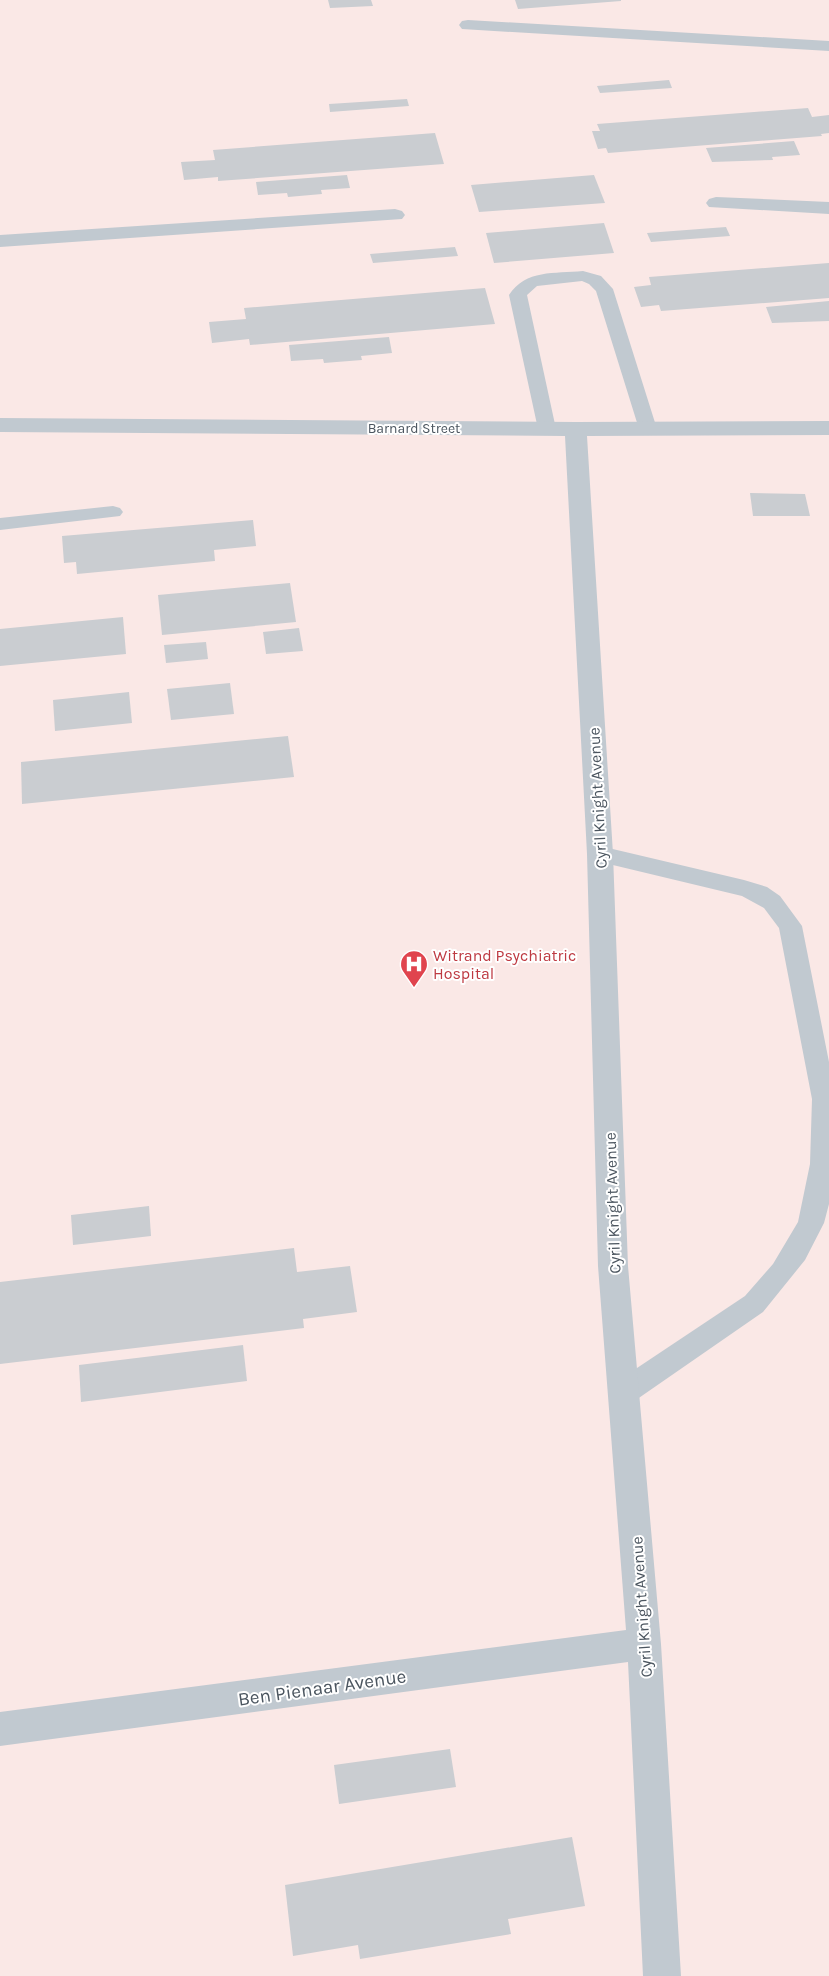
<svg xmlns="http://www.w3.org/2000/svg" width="829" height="1976" font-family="Karla,sans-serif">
<rect width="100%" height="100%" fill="#f4f2f2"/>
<!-- medical -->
<rect fill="#fae8e6" x="0" y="0" width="829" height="1976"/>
<!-- building -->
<g fill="#cacdd1">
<polygon points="328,0 371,0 373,6 330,8"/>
<polygon points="515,0 621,0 621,1 518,9"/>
<polygon points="669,80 672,88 600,93 597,86"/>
<polygon points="407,99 409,106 330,112 329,104"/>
<polygon points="808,108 812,117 829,115 829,133 821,134 822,136 608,153 606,148 598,149 592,131 600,131 597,124"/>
<polygon points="435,133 444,164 218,181 218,177 184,180 181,162 215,160 213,150"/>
<polygon points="794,141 800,155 772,157 773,160 712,162 706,148"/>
<polygon points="347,175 350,188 321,190 322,194 288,197 287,193 258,195 256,182"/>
<polygon points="594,175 605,203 479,212 471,185"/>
<polygon points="604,223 614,253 494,263 486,233"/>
<polygon points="726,227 730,236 651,242 647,233"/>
<polygon points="455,247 458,256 373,263 370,254"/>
<polygon points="829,263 829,298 661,311 659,305 641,307 634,287 651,285 649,277"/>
<polygon points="485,288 495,324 250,345 249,339 212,343 209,322 246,319 244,308"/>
<polygon points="829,301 829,321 772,323 766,307"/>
<polygon points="389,337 392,353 361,356 362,360 324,363 323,359 291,361 289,345"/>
<polygon points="750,493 805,494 810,516 753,516"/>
<polygon points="253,520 256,546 214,550 215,561 77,574 76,562 64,563 62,536"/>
<polygon points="290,583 296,622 162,635 158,595"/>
<polygon points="123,617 126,654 0,666 0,629"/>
<polygon points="299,628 303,651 266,654 263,632"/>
<polygon points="206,642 208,659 166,663 164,645"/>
<polygon points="230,683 234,714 171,720 167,689"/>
<polygon points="129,692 132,723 55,731 53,700"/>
<polygon points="288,736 294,777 22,804 21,762"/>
<polygon points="149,1206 151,1236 73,1245 71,1215"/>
<polygon points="294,1248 297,1272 350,1266 357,1312 303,1319 304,1328 0,1364 0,1282"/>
<polygon points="243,1345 247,1381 81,1402 79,1365"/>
<polygon points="450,1749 456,1787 339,1804 334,1765"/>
<polygon points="572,1837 585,1906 508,1919 511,1934 360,1959 358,1945 293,1956 285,1885"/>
</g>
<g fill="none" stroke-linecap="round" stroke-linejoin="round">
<!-- service -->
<g fill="#c1c9d0" fill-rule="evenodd">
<path d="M583 271 601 276 613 289 657 429 655 433H641L639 429 596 291 589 284 582 281 537 286 527 295 556 429 554 433H540L538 429 509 295C526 269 554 274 583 271Z"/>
<polygon points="113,506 120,508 123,512 120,516 0,530 0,518"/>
<polygon points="600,846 744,880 767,887 780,896 802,926 829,1062 829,1204 824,1223 805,1260 763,1312 633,1402 623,1405 613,1402 609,1393 613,1384 745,1296 773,1264 798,1222 810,1164 812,1099 779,928 764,908 742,896 592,860 589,854 592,848"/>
</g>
<!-- minor -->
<g fill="#c1c9d0" fill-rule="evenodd">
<polygon points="468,20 829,41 829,51 462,29 459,25 462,21"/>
<polygon points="716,197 829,202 829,214 709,207 706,203 709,199"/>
<polygon points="395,209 402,211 405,215 402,219 0,247 0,235"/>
<polygon points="0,418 576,422 829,421 829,435 587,436 613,854 628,1266 661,1644 681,1976 643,1976 628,1662 0,1746 0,1712 626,1630 598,1266 587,854 565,436 0,432"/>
</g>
</g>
<!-- icons -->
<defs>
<g id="hospital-pin" transform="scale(1.4375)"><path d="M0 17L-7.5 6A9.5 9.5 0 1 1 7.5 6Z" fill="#e0444e" stroke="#fff"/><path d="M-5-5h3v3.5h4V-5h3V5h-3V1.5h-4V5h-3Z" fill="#fff"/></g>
</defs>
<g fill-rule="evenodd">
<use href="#hospital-pin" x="414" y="964"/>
</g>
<g text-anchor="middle" stroke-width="4" stroke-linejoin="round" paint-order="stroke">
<!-- far-street labels -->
<g font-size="14" fill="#4b555f" stroke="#fff">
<text x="414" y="433">Barnard Street</text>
</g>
<!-- street labels -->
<g font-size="16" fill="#4b555f" stroke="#fff">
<text transform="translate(597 798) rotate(-93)" y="6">Cyril Knight Avenue</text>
<text transform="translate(612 1203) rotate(-92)" y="6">Cyril Knight Avenue</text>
<text transform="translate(641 1607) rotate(-94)" y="6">Cyril Knight Avenue</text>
</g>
<!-- health labels -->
<g font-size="16" fill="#be3a42" stroke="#fff" text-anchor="start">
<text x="433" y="961">Witrand Psychiatric<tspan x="433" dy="18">Hospital</tspan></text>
</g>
<!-- near-street labels -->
<g font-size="19" fill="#4b555f" stroke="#fff">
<text transform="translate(322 1687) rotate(-8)" y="7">Ben Pienaar Avenue</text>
</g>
</g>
</svg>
